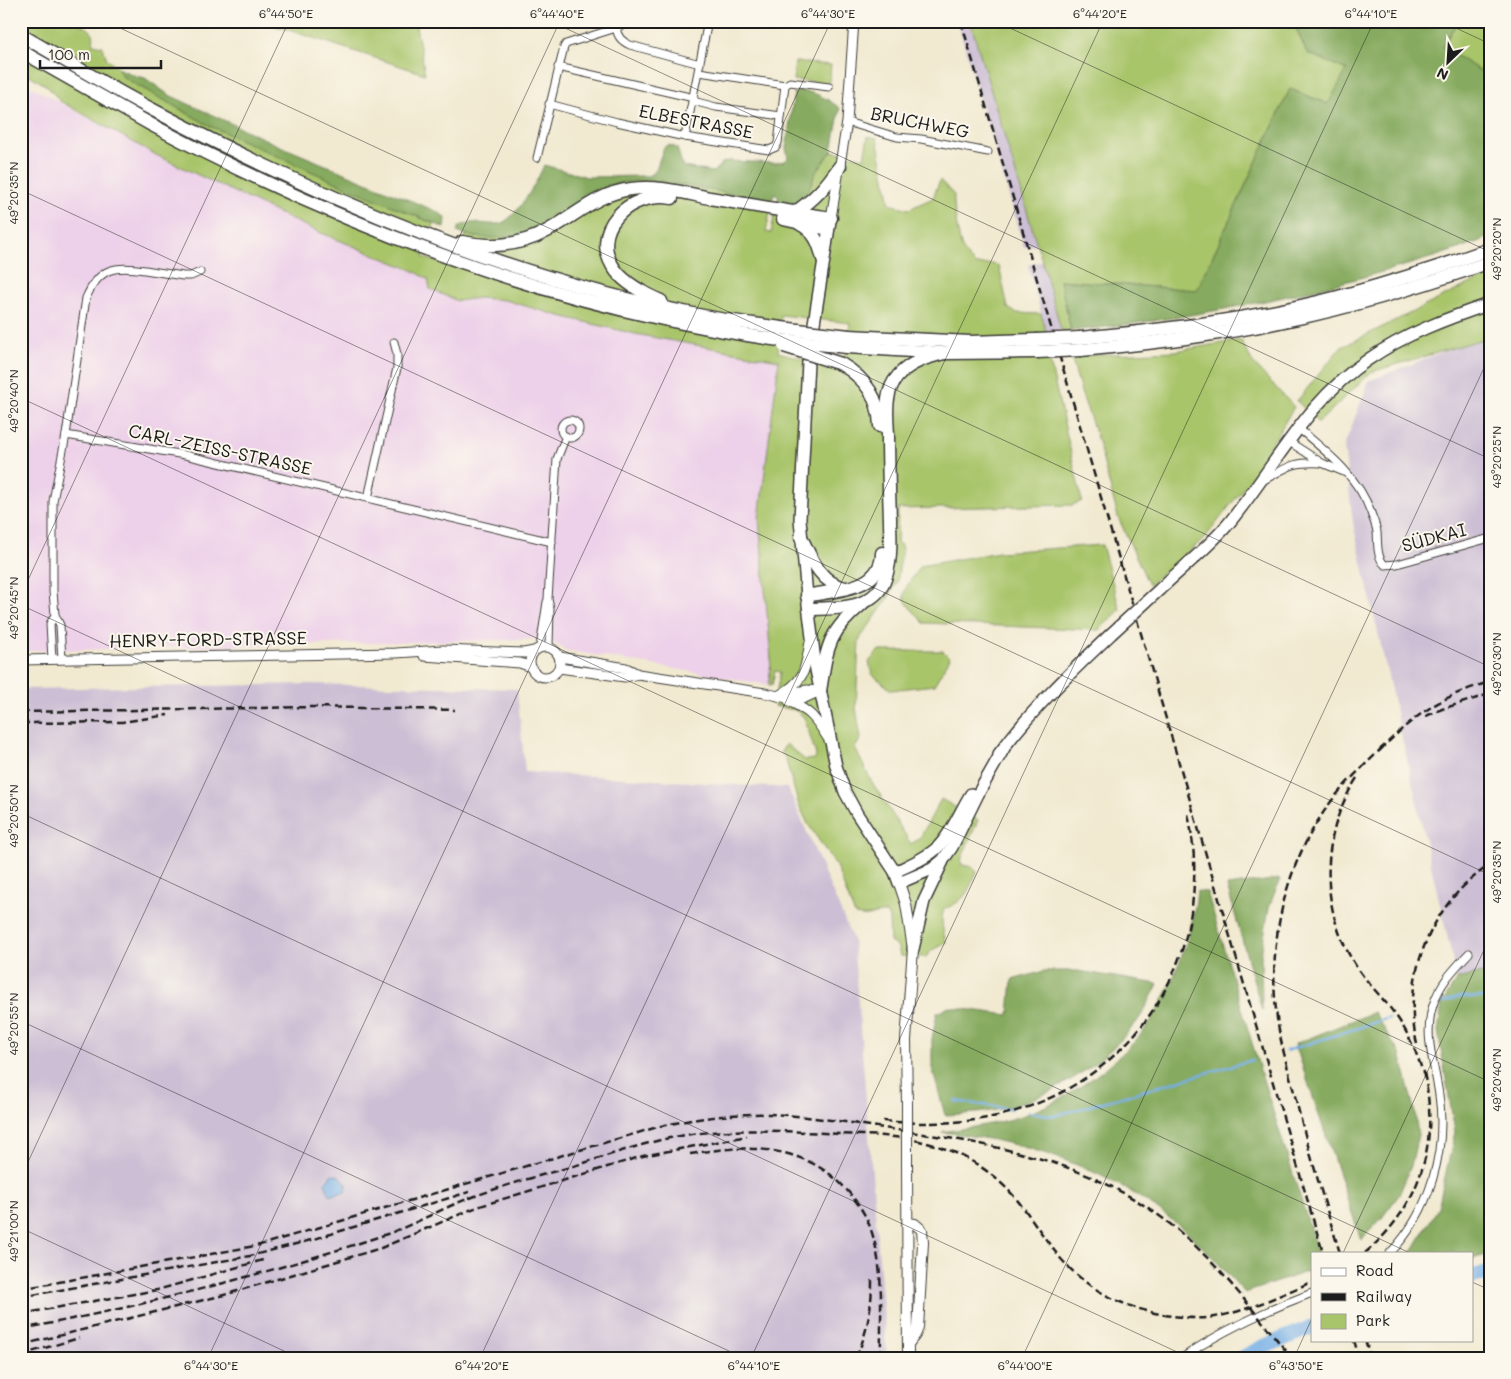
<svg xmlns="http://www.w3.org/2000/svg" width="1511" height="1379" font-family="Mali,sans-serif">
<rect width="100%" height="100%" fill="#fbf7ec"/>
<filter id="ink" filterUnits="userSpaceOnUse"><feTurbulence type="fractalNoise" baseFrequency=".02" numOctaves="2"/><feDisplacementMap in="SourceGraphic" scale="10" xChannelSelector="R" yChannelSelector="G"/><feConvolveMatrix kernelMatrix="1 2 1 2 8 2 1 2 1" color-interpolation-filters="sRGB"/></filter>
<filter id="wash" filterUnits="userSpaceOnUse"><feTurbulence type="fractalNoise" baseFrequency=".0096" numOctaves="4" result="noise"/><feDisplacementMap in="SourceGraphic" scale="20" xChannelSelector="R" yChannelSelector="G"/><feGaussianBlur stdDeviation="1.12" result="paint"/><feColorMatrix in="noise" values="0 0 0 0 0 0 0 0 0 0 0 0 0 0 0 0 0 1.4 0 .05"/><feComposite in="paint" operator="in"/></filter>
<g filter="url(#wash)">
<rect width="100%" height="100%" fill="#f1e9d0"/>
<!-- built -->
<polygon fill="#edd0e9" points="21,81 156,155 314,230 412,270 428,279 457,301 479,298 505,300 560,316 635,334 779,360 759,519 771,659 769,685 565,650 551,641 535,639 21,651"/>
<!-- industrial -->
<g fill="#ccbed4">
<polygon points="957,21 970,21 1037,244 1024,247"/>
<polygon points="1042,261 1061,330 1047,334 1028,265"/>
<polygon points="1490,333 1490,971 1457,979 1353,523 1344,446 1369,381"/>
<polygon points="311,684 517,689 525,772 788,788 853,940 887,1358 21,1358 21,689"/>
</g>
<!-- green -->
<g fill="#a9c56b" stroke="#627044" fill-rule="evenodd">
<path d="M21 21C39 21 80 17 92 32 95 35 93 40 93 44L102 46 107 59 118 68 122 76 133 83 212 127 434 224 423 257 454 268 466 235 476 237 558 217 583 198 604 188 623 182 647 180 670 182 772 202 766 232 771 233 777 202 789 204 800 200 808 191 816 172 832 151 864 158 868 136 877 138 890 204 909 209 933 198 940 180 954 195C953 207 958 239 963 250 966 256 971 261 976 265L994 264 999 266 1008 308 1016 313 1041 314 1047 334H1036L1038 359 1049 358 1082 501 1073 505 898 509 897 543 900 544 902 549 897 582 887 600 859 640 856 708 861 738 855 748 870 779 911 844 920 838 941 799 978 820 961 860 962 865 972 867 977 872C967 893 966 900 944 909 940 920 943 931 946 942L931 951 926 957 900 956 898 947 890 942 889 918 886 913C873 912 872 919 855 915L836 866 808 824 798 803 785 757 781 752 786 744 805 760 815 759 816 755 804 717 795 710 774 706 780 672 775 671 772 685H769L771 659 759 519 779 360 635 334 560 316 505 300 479 298 457 301 430 289 428 279 412 270 314 230 156 155 60 101 47 86 21 70ZM781 315 850 323 847 347 838 370 819 363 778 352Z"/>
<polygon points="269,21 415,21 425,74 273,25"/>
<polygon points="970,21 1293,21 1307,53 1347,70 1328,104 1290,89 1197,290 1060,280 1071,331 1061,330 1042,261"/>
<polygon points="1458,21 1490,21 1490,77 1442,47"/>
<polygon points="795,62 831,65 829,83 793,80"/>
<polygon points="1490,276 1490,337 1371,372 1318,423 1297,401 1340,348 1473,282"/>
<polygon points="1241,340 1253,363 1294,407 1252,477 1205,538 1149,585 1118,517 1096,434 1081,392 1071,356 1175,351"/>
<path d="M1102 545 1120 610 1099 630 924 623C897 593 899 599 920 566L999 552Z"/>
<polygon points="878,651 943,651 950,658 934,685 891,690 872,674 869,662"/>
</g>
<!-- forest -->
<g fill="#86aa5f" stroke="#51633e">
<path d="M1293 21H1458L1442 47 1490 77V237C1445 255 1398 268 1352 280 1260 305 1166 321 1071 331L1060 280 1197 290 1290 89 1328 104 1347 70 1307 53Z"/>
<polygon points="118,68 136,76 145,78 169,95 280,146 438,212 446,218 445,228 344,186 212,127 133,83 122,76"/>
<path d="M800 91C817 92 827 99 840 108L832 151 816 172 808 191 800 200 789 204 777 202 779 196 774 194 772 202C750 197 727 193 705 189 678 184 652 178 625 182 611 184 594 191 583 198 574 204 567 212 558 217 528 238 491 244 457 232L459 227C471 219 483 225 497 224 514 224 538 180 544 165L587 177 648 176 655 172 664 147 669 145 677 148 683 167 713 172 722 163 728 161 775 163 785 161 788 158 786 148 794 93Z"/>
<polygon points="1280,879 1269,907 1261,955 1262,1010 1227,886"/>
<path d="M1197 891 1207 892 1260 1070 1318 1253H1312V1270L1245 1293C1228 1275 1212 1255 1193 1238 1124 1174 1035 1142 942 1132 968 1128 1003 1123 1027 1114 1067 1099 1104 1073 1133 1043 1166 1010 1193 937 1197 891Z"/>
<path d="M1044 971H1078L1158 984C1151 997 1144 1013 1135 1024 1102 1064 1058 1093 1009 1107 988 1113 966 1114 945 1115L932 1068V1039L937 1013 949 1007 1009 1015 1012 980Z"/>
<polygon points="1490,971 1490,1254 1472,1259 1472,1253 1411,1253 1438,1208 1455,1132 1438,1031 1442,1004 1457,979"/>
<polygon points="1374,1012 1400,1054 1415,1113 1418,1135 1411,1166 1399,1195 1381,1219 1361,1240 1295,1044"/>
</g>
<!-- water -->
<polygon fill="#76afe6" stroke="#496681" points="332,1174 340,1176 347,1184 345,1192 330,1195 325,1183"/>
<g fill="none" stroke-linecap="round" stroke-linejoin="round">
<!-- stream -->
<g stroke="#76afe6" stroke-width="2.5">
<polyline points="1441,1003 1460,997 1490,998"/>
<polyline points="1286,1051 1389,1018"/>
<polyline points="955,1101 1011,1109"/>
<polyline points="1029,1112 1054,1116 1252,1060"/>
</g>
<!-- river -->
<g stroke="#76afe6" stroke-width="15">
<polyline points="1472,1277 1490,1272"/>
<polyline points="1242,1358 1263,1347 1312,1327"/>
</g>
</g>
</g>
<g filter="url(#ink)">
<g fill="none" stroke-linecap="round" stroke-linejoin="round">
<!-- minor casing -->
<g stroke="#3c3b37" stroke-width="9">
<g id="minor">
<path d="M616 28C618 37 621 41 630 45L700 64"/>
<polyline points="558,67 694,98"/>
<polyline points="699,72 785,85 790,82 829,87"/>
<polyline points="693,101 716,107 781,116"/>
<polyline points="549,104 617,122 685,137 769,150 776,147 778,143 785,85"/>
<polyline points="847,122 897,137 921,139 988,152"/>
<polyline points="685,137 708,21"/>
<polyline points="537,158 564,47 566,44 616,28 630,21"/>
<circle cx="570" cy="429" r="9"/>
<path d="M1298 428C1327 452 1359 477 1371 513 1373 519 1376 525 1377 532 1378 542 1376 557 1385 565L1397 564 1490 538"/>
<polyline points="66,435 185,455 552,542"/>
<polyline points="1288,441 1322,463 1344,472"/>
<path d="M1264 480C1288 467 1293 461 1322 463"/>
<polyline points="368,498 397,368 397,354 394,342"/>
<polyline points="549,646 550,609 548,599 557,459 566,436"/>
<polyline points="540,647 547,602"/>
<polyline points="52,659 50,624 55,615"/>
<path d="M62 659 60 625 55 615 53 591V501L66 435 86 298C99 268 114 265 145 270 157 272 170 274 183 276H191L200 272"/>
<path d="M1390 1253C1430 1212 1447 1151 1439 1095 1435 1065 1423 1036 1433 1005 1440 983 1454 969 1469 953"/>
<path d="M1182 1358C1222 1330 1267 1310 1312 1293"/>
</g>
</g>
<!-- tertiary casing -->
<g stroke="#3c3b37" stroke-width="11">
<g id="tertiary">
<polyline points="831,218 847,122 854,21"/>
<circle cx="545" cy="662" r="15"/>
<polyline points="424,656 520,663 531,667"/>
<polyline points="560,657 626,668 638,674 765,693 796,700 805,698 820,691"/>
<polyline points="21,660 396,653 443,650 524,653 534,651"/>
<polyline points="559,668 625,677 638,674"/>
<polyline points="785,694 807,690 817,691"/>
<path d="M778 696C805 681 805 671 810 642"/>
<path d="M789 701C813 713 815 718 829 740"/>
</g>
</g>
<!-- secondary casing -->
<g stroke="#3c3b37" stroke-width="12">
<g id="secondary">
<polyline points="899,883 906,904 913,949 906,1040 907,1105"/>
<polyline points="907,1162 908,1358"/>
<polyline points="908,1344 915,1335 918,1328 923,1243 922,1230 915,1224 908,1223"/>
</g>
</g>
<!-- primary casing -->
<g stroke="#3c3b37" stroke-width="14">
<g id="primary">
<polyline points="830,221 808,362 800,519 807,596 816,670 836,766 845,792 857,814 895,872 899,883 932,869 943,860 952,847 978,794 1004,748"/>
<path d="M1160 589C1183 567 1209 547 1229 523 1275 467 1307 400 1369 359 1405 334 1448 318 1490 304"/>
<path d="M999 754C1032 709 1071 672 1111 634"/>
<path d="M895 872C909 865 927 858 938 847 953 832 960 811 971 794"/>
<polyline points="913,949 924,901 943,861"/>
</g>
</g>
<!-- motorway casing -->
<g stroke="#3c3b37" stroke-width="15">
<g id="motorway">
<path d="M21 35C66 61 111 88 157 112 329 202 512 279 703 316 729 321 755 324 781 328"/>
<path d="M21 51C64 75 107 100 150 124 311 210 483 280 663 319 701 327 740 335 780 340"/>
<path d="M794 213C815 199 826 186 840 166"/>
<polyline points="783,219 828,229"/>
<path d="M800 224C815 232 819 243 823 259"/>
<path d="M462 242C491 248 520 246 547 231 575 216 598 193 631 189 657 185 685 193 710 198 750 205 790 212 831 218"/>
<path d="M661 301C645 294 627 285 616 271 586 231 630 190 672 198"/>
<polyline points="849,336 970,342 1036,340"/>
<path d="M1080 338C1167 330 1254 319 1338 297 1389 283 1440 267 1490 249"/>
<polyline points="847,347 945,353 1037,352"/>
<path d="M1081 350C1151 343 1220 335 1289 320 1357 306 1424 285 1490 262"/>
<path d="M841 364C865 378 879 397 880 426"/>
<path d="M801 537C811 558 820 583 845 588"/>
<path d="M807 596C834 590 882 590 882 553"/>
<path d="M809 609C829 608 855 610 872 597 881 591 886 579 888 568 892 552 890 535 890 519 889 491 888 463 888 435 887 416 884 391 898 376 910 362 928 357 945 353"/>
<path d="M820 691C827 648 827 633 862 604"/>
</g>
</g>
<!-- minor -->
<use href="#minor" stroke="#fff" stroke-width="7"/>
<!-- tertiary -->
<use href="#tertiary" stroke="#fff" stroke-width="9"/>
<!-- secondary -->
<use href="#secondary" stroke="#fff" stroke-width="10"/>
<!-- primary -->
<use href="#primary" stroke="#fff" stroke-width="11"/>
<!-- motorway -->
<use href="#motorway" stroke="#fff" stroke-width="12"/>
<!-- rail -->
<g stroke="#1c1c1c" stroke-width="2.5" stroke-dasharray="8 4" stroke-linecap="butt">
<polyline points="961,21 1323,1253"/>
<polyline points="21,712 314,707 455,710"/>
<polyline points="1426,716 1442,709 1490,694"/>
<polyline points="21,723 122,722 168,715"/>
<path d="M1379 751C1415 715 1440 696 1490 682"/>
<path d="M1357 778C1319 835 1319 912 1358 969 1369 985 1383 998 1394 1013 1409 1033 1418 1056 1425 1079"/>
<path d="M1417 1044C1401 976 1431 903 1490 865"/>
<path d="M883 1121C930 1125 978 1124 1022 1109 1148 1067 1216 943 1188 814"/>
<path d="M690 1154C745 1144 804 1144 845 1188 856 1200 866 1214 871 1230 885 1270 880 1316 881 1358"/>
<path d="M1340 1253C1324 1201 1308 1149 1295 1096 1288 1068 1279 1039 1276 1010 1268 936 1287 859 1333 799 1348 780 1366 764 1383 747"/>
<path d="M1365 1253C1420 1207 1440 1143 1424 1073"/>
<path d="M21 1289 260 1245 661 1126C697 1118 733 1113 770 1114 811 1116 851 1123 890 1129 986 1143 1081 1158 1161 1217 1213 1255 1251 1309 1292 1358"/>
<polyline points="21,1297 250,1256 311,1240 469,1192"/>
<polyline points="21,1314 157,1290 263,1260"/>
<path d="M21 1329C145 1306 267 1274 387 1234 416 1224 442 1208 470 1198 507 1184 546 1174 584 1163 619 1152 655 1139 692 1134 741 1128 790 1131 839 1134 857 1135 876 1135 894 1137 934 1141 973 1156 1002 1184 1026 1206 1041 1236 1062 1260 1091 1293 1129 1310 1172 1316 1183 1317 1195 1319 1207 1318 1243 1314 1279 1295 1312 1282"/>
<polyline points="1354,1340 1359,1358"/>
<polyline points="1365,1340 1371,1358"/>
<polyline points="21,1345 224,1295 381,1248 477,1207 643,1156 747,1136"/>
<polyline points="21,1355 79,1338"/>
<path d="M856 1358C867 1333 872 1308 872 1280"/>
</g>
<!-- secondary-bridge casing -->
<g stroke="#3c3b37" stroke-width="12" stroke-linecap="butt">
<polyline id="secondary-bridge" points="907,1162 907,1105"/>
</g>
<!-- primary-bridge casing -->
<g stroke="#3c3b37" stroke-width="14" stroke-linecap="butt">
<polyline id="primary-bridge" points="1111,634 1160,589"/>
</g>
<!-- motorway-bridge casing -->
<g stroke="#3c3b37" stroke-width="15" stroke-linecap="butt">
<g id="motorway-bridge">
<polyline points="781,328 849,336"/>
<polyline points="780,340 847,347"/>
<polyline points="1036,340 1080,338"/>
<polyline points="784,346 841,364"/>
<polyline points="1037,352 1081,350"/>
</g>
</g>
<!-- secondary-bridge -->
<use href="#secondary-bridge" stroke="#fff" stroke-width="10"/>
<!-- primary-bridge -->
<use href="#primary-bridge" stroke="#fff" stroke-width="11"/>
<!-- motorway-bridge -->
<use href="#motorway-bridge" stroke="#fff" stroke-width="12"/>
</g>
</g>
<!-- ticks -->
<path fill="none" stroke="#1c1c1c" stroke-width="1" stroke-opacity="0.45" d="M105 21 1490 667M550 21 1490 459M995 21 1490 252M1441 21 1490 44M21 190 1490 875M21 398 1490 1082M21 595 289 21M21 605 1410 1253M21 813 1190 1358M21 1021 744 1358M21 1177 560 21M21 1228 299 1358M1343 1253 1490 937M1472 1282 1490 1290M208 1358 831 21M480 1358 1103 21M751 1358 1374 21M1022 1358 1490 355M1294 1358 1312 1318"/>
<g text-anchor="middle" stroke-width="4" stroke-linejoin="round" paint-order="stroke">
<!-- street labels -->
<g font-size="18" fill="#1c1c1c" stroke="#fbf7ec">
<text transform="translate(696 122) rotate(11)" y="6">ELBESTRASSE</text>
<text transform="translate(920 123) rotate(11)" y="6">BRUCHWEG</text>
<text transform="translate(220 450) rotate(12)" y="6">CARL-ZEISS-STRASSE</text>
<text transform="translate(1434 538) rotate(-15)" y="6">SÜDKAI</text>
<text transform="translate(208 640) rotate(-1)" y="6">HENRY-FORD-STRASSE</text>
</g>
</g>
<!-- margin -->
<rect width="1511" height="1379" fill="none" stroke="#fbf7ec" stroke-width="55"/>
<!-- legend -->
<rect x="1311" y="1252" width="162" height="90" fill="#fbf7ec" stroke="#a29f99"/>
<rect x="1321" y="1268" width="25" height="8" fill="#ffffff" stroke="#a29f99"/>
<text x="1356" y="1276" font-size="15" fill="#1c1c1c">Road</text>
<rect x="1321" y="1293" width="25" height="8" fill="#1c1c1c" stroke="#a29f99"/>
<text x="1356" y="1302" font-size="15" fill="#1c1c1c">Railway</text>
<rect x="1321" y="1314" width="25" height="15" fill="#a9c56b" stroke="#a29f99"/>
<text x="1356" y="1326" font-size="15" fill="#1c1c1c">Park</text>
<!-- north arrow -->
<g transform="translate(1448 62) rotate(205)" stroke="#fbf7ec" stroke-width="4" paint-order="stroke">
<path d="M0-4L9 19L0 12L-9 19Z" fill="#1c1c1c"/>
<text y="-8" font-size="14" font-weight="bold" text-anchor="middle" fill="#1c1c1c">N</text>
</g>
<!-- scale -->
<path d="M40 60v8h121v-8" fill="none" stroke="#1c1c1c" stroke-width="2.5"/>
<text x="48" y="60" font-size="15" fill="#1c1c1c" stroke="#fbf7ec" stroke-width="4" paint-order="stroke">100 m</text>
<rect x="28" y="28" width="1456" height="1324" fill="none" stroke="#1c1c1c" stroke-width="2"/>
<g font-size="12" text-anchor="middle" fill="#1c1c1c">
<text x="286" y="18">6°44'50"E</text>
<text x="557" y="18">6°44'40"E</text>
<text x="828" y="18">6°44'30"E</text>
<text x="1100" y="18">6°44'20"E</text>
<text x="1371" y="18">6°44'10"E</text>
<text transform="translate(14 193) rotate(-90)" y="4">49°20'35"N</text>
<text transform="translate(1497 249) rotate(-90)" y="4">49°20'20"N</text>
<text transform="translate(14 401) rotate(-90)" y="4">49°20'40"N</text>
<text transform="translate(1497 457) rotate(-90)" y="4">49°20'25"N</text>
<text transform="translate(14 608) rotate(-90)" y="4">49°20'45"N</text>
<text transform="translate(1497 664) rotate(-90)" y="4">49°20'30"N</text>
<text transform="translate(14 816) rotate(-90)" y="4">49°20'50"N</text>
<text transform="translate(1497 872) rotate(-90)" y="4">49°20'35"N</text>
<text transform="translate(14 1024) rotate(-90)" y="4">49°20'55"N</text>
<text transform="translate(1497 1080) rotate(-90)" y="4">49°20'40"N</text>
<text transform="translate(14 1231) rotate(-90)" y="4">49°21'00"N</text>
<text x="211" y="1370">6°44'30"E</text>
<text x="482" y="1370">6°44'20"E</text>
<text x="754" y="1370">6°44'10"E</text>
<text x="1025" y="1370">6°44'00"E</text>
<text x="1296" y="1370">6°43'50"E</text>
</g>
</svg>
